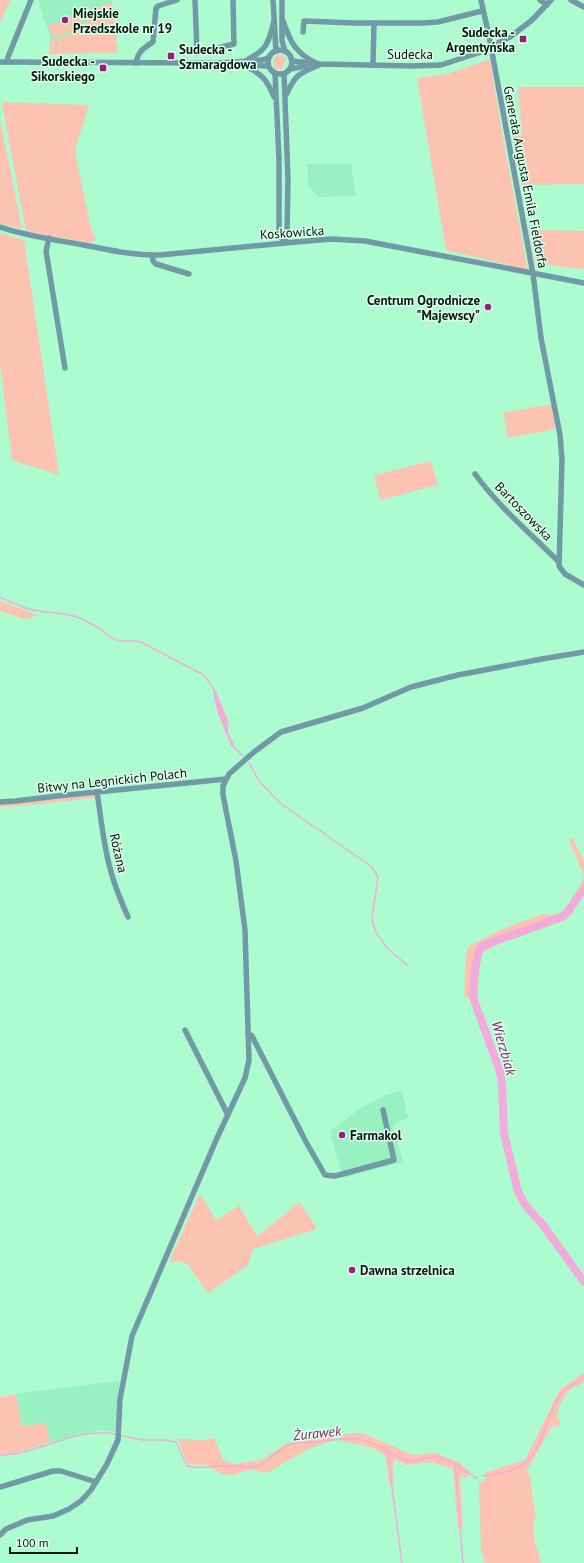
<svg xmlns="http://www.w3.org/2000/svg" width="584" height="1563" font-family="'PT Sans',sans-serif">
<rect width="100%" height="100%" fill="#adfcd0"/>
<!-- built -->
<g fill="#99f0c1">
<polygon points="38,0 112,0 112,2 83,13 89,27 50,42 50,37"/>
<polygon points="307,164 351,164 356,196 318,197 308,185"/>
<polygon points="402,1091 408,1118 396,1122 393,1128 403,1162 343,1178 330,1131 358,1110 385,1095"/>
<polygon points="117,1381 119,1382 116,1432 100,1430 50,1442 46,1423 22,1426 16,1394"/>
</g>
<!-- green -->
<g fill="#fbc3b0">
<polygon points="0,0 10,0 0,24"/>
<polygon points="112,2 118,53 49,54 50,42 89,27 83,13"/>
<polygon points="80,14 84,27 53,38 48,25"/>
<path d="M278 54 283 55 286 59 281 70 275 69C271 63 274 59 278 54Z"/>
<polygon points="490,59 502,133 528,270 446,250 417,78 447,74"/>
<polygon points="518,87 584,87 584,184 521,185 513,135 522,136"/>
<polygon points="3,102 89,105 76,146 75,152 90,224 96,240 88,243 26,231 2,104"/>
<polygon points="0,119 22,228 21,229 0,223"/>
<polygon points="529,230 584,231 584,269 536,264"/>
<polygon points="0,233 24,240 59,475 12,460 0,364"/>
<polygon points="551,404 555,429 508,438 503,413"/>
<polygon points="431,461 438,485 380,500 374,475"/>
<polygon points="0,601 30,612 37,616 25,619 0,611"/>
<polygon points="95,795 95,798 21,806 0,807 0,804"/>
<polygon points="573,838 584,861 584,876 569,840"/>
<polygon points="584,878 584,896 579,901 569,903"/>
<polygon points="563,910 575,911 561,922 498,944 479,954 473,978 472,1000 464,996 466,953 470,946 496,932 512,925 543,914 555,915"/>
<path d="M200 1193 216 1220 239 1206 257 1236 300 1202 317 1229 253 1249 248 1265 208 1293C203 1285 191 1273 190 1266L179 1261 169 1262Z"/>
<polygon points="584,1373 584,1382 568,1391 560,1405 557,1415 561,1425 552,1427 530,1465 527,1469 531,1480 532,1498 536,1514 533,1526 535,1543 541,1563 485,1563 481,1551 479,1484 486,1479 485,1473 487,1472 525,1460 560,1389"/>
<polygon points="16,1394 22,1426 46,1423 50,1442 18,1452 0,1454 0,1397"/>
<path d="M354 1433H363L413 1455 437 1453 460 1463 470 1472 467 1478 460 1475 463 1528 458 1529 453 1469 431 1462 407 1465 395 1459 393 1467 394 1484H389C388 1477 388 1459 383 1454 377 1447 351 1443 342 1441L339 1435Z"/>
<path d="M332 1436 334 1441C310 1445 290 1460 269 1472 263 1474 259 1470 254 1470 244 1469 241 1474 232 1475 222 1477 215 1468 206 1465 200 1463 193 1466 187 1463L178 1439 206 1440 214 1438 223 1460 236 1464 264 1459 287 1443Z"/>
</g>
<!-- water -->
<polygon fill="#f3abdb" points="214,690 216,691 228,721 228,732 234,745 234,747 231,746 218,713 213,693"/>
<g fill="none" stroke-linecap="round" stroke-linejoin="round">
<!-- stream -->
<g stroke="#f3abdb" stroke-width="1.5">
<path d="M0 598C8 600 15 604 23 607 41 614 61 611 80 618 86 621 93 625 99 628 106 633 111 640 120 641 127 641 133 640 141 642L192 669C204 673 208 680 214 690"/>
<polyline points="234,747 243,756"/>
<polyline points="249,763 260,782 280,803 372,867 378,877 372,918 375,931 387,948 407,965"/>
<path d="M122 1436 143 1440H164L176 1442 187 1466C203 1470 221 1464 237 1466 244 1466 250 1469 258 1466 270 1460 278 1449 291 1444L354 1438C373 1440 388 1453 405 1460 415 1464 425 1457 435 1457 450 1457 464 1471 477 1478"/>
<polyline points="387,1450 402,1563"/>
<path d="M0 1455C38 1455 77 1426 115 1434"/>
<polyline points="455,1465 463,1563"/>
<path d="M483 1476C494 1474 515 1472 524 1464 544 1449 546 1413 561 1394 567 1387 577 1382 584 1377"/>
</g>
<!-- river -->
<path stroke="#f3abdb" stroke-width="8" d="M584 889 568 911 564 916 482 946C475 955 473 987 474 1000L500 1072 502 1084 504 1133 518 1192 526 1206 543 1225 584 1282"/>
<!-- minor -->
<g stroke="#7299a6" stroke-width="5.5">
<polyline points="195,0 197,53 234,44 233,0"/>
<polyline points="273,0 276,51"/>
<polyline points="282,0 282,41 285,51"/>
<polyline points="481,0 489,36 533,274 541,338 560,435 562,460 559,566 565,574 584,585"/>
<polyline points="540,0 547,5"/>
<polyline points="571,0 584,7"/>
<path d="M283 21C290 41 295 53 316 63"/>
<polyline points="303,32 304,21 354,23 422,23 438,22 482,11"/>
<circle cx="280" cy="62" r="12"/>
<path d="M247 60C267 50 269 42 274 21"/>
<polyline points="292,61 320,64 412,66 441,65 478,53 510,37 532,20 551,0"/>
<polyline points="0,62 219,63 262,60 268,58"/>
<polyline points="7,62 8,57 31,0"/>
<path d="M136 63C138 51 144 48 153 42L156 8 158 6 177 0"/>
<polyline points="234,65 268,66"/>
<polyline points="373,65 374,23"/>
<path d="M246 66C263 75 267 80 274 97"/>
<polyline points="290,69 311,65"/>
<polyline points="275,73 279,159 279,233 284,243"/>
<path d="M286 95C296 74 298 74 319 65"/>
<path d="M0 227C27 236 56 240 84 245 110 250 135 256 160 255L296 242 332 239 365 241 584 283"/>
<polyline points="49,238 46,251 65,368"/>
<polyline points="284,243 287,233 288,179 284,74"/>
<polyline points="152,255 153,261 156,264 189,274"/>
<path d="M475 474C499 507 530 533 559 562"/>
<path d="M97 792C101 817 103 843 110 868 114 885 121 901 128 917"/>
<polyline points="0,802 16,801 57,796 226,779"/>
<polyline points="185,1030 228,1115"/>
<polyline points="248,1033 252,1036 306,1142 325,1175 335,1176 394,1160 383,1110"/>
<polyline points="0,1487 53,1471 61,1471 96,1482"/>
<polyline points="0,1535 6,1529 18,1524 27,1520 53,1516 69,1509 81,1501 91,1490 107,1464 118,1440 120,1399 132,1336 217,1138 245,1078 249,1060 245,930 236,861 223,795 223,786 229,774 254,752 281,732 363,708 411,687 458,675 542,659 584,652"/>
</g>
</g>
<!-- markers -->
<g fill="#961f7b" stroke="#dffdeb" stroke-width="1.5">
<circle cx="65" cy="20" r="4"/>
<rect x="519" y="35" width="8" height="8" rx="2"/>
<rect x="167" y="52" width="8" height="8" rx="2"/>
<rect x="99" y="64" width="8" height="8" rx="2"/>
<circle cx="488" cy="307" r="4"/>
<circle cx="342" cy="1135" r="4"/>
<circle cx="352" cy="1270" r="4"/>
</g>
<g text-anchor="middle" stroke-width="3" stroke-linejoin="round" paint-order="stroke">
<!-- poi labels -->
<g font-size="13" font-weight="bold" fill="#001a0c" stroke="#dffdeb" text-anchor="start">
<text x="73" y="18">Miejskie<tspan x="73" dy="15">Przedszkole nr 19</tspan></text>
<text x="515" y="37" text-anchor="end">Sudecka -<tspan x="515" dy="15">Argentyńska</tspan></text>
<text x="179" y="54">Sudecka -<tspan x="179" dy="15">Szmaragdowa</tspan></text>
<text x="95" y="66" text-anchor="end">Sudecka -<tspan x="95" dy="15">Sikorskiego</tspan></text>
<text x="480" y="305" text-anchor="end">Centrum Ogrodnicze<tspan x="480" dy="15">"Majewscy"</tspan></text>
<text x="350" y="1140">Farmakol</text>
<text x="360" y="1275">Dawna strzelnica</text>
</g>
<!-- street labels -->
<g font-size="13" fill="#001a0c" stroke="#dffdeb">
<text x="410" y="59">Sudecka</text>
<text transform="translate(526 177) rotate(79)" y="5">Generała Augusta Emila Fieldorfa</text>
<text transform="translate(292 232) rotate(-4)" y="5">Koskowicka</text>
<text transform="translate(524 511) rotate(46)" y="5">Bartoszowska</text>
<text transform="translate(112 780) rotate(-6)" y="5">Bitwy na Legnickich Polach</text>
<text transform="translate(119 853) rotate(77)" y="5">Różana</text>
</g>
<!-- water labels -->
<g font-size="14" font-style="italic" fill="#792964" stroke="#dffdeb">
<text transform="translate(504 1048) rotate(74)" y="5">Wierzbiak</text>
<text transform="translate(317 1433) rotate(-6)" y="5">Żurawek</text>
</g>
</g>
<!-- scale -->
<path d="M10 1547v6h67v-6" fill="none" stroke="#001a0c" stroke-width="2"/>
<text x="16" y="1547" font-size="12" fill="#001a0c" stroke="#dffdeb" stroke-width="3" paint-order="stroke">100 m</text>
</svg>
